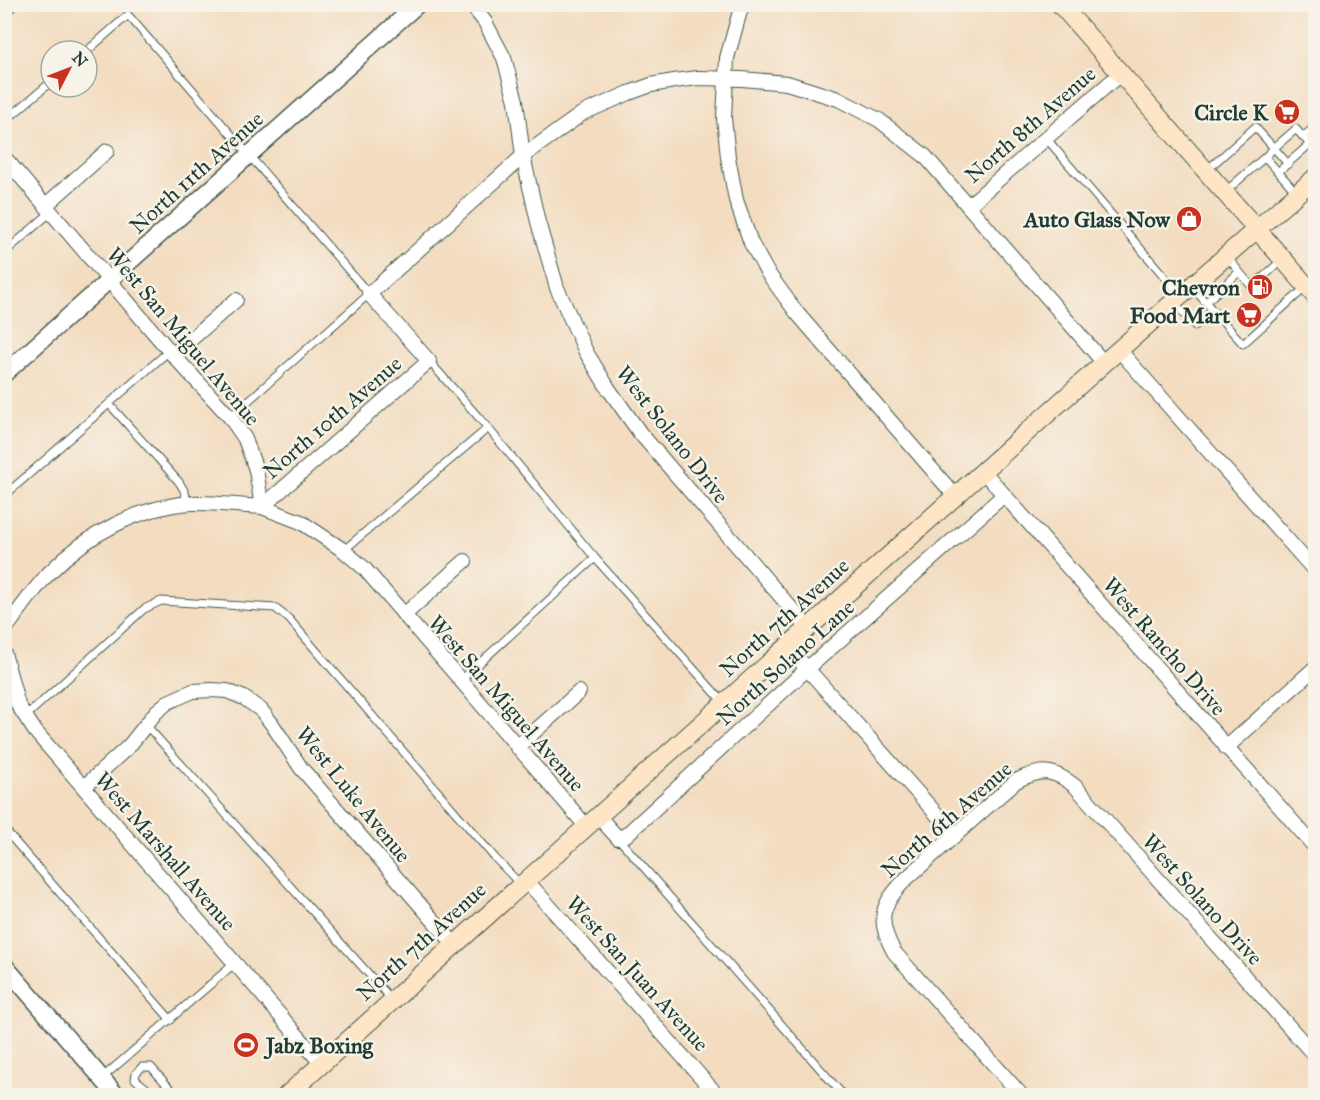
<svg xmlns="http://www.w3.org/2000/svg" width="1320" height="1100" font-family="'IM FELL Great Primer',serif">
<rect width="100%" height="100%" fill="#f7f3e8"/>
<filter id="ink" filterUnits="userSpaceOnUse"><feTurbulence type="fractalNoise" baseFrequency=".0167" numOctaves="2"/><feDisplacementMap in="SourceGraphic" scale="12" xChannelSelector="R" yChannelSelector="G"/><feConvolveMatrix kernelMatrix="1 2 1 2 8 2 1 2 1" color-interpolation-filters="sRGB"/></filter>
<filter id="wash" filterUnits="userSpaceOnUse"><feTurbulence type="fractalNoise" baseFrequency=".008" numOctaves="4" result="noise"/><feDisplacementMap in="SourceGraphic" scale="24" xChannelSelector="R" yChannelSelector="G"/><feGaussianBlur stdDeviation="1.35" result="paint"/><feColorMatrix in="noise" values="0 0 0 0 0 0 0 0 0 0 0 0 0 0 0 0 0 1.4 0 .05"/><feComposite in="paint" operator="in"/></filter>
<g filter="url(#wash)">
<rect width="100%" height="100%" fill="#f3dcc0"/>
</g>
<g filter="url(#ink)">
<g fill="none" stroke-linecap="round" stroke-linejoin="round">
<!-- service casing -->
<g stroke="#3f5549" stroke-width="9">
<g id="service">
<polyline points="87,51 128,15 369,294 230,417"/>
<polyline points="4,122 51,82"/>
<polyline points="1046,138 1181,296"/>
<polyline points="1288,164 1274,148 1296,129 1303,137"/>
<polyline points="1207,170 1255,127 1274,148 1265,157"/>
<polyline points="1278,172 1310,144 1303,137 1314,127 1316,129"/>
<polyline points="1225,192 1265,157 1296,192"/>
<polyline points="4,253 51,212"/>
<polyline points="1228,258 1252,287 1282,260"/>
<polyline points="1192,287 1243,344 1306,287"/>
<polyline points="1206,302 1239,272"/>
<polyline points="1175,304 1195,326 1213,310"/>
<polyline points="429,361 488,428 595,558 724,703"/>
<polyline points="109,404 179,482 185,492 187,504"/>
<polyline points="4,496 170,350"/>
<polyline points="344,550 488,428"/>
<polyline points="460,681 595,558"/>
<polyline points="25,717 144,609 161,601 275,608 289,619 495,858 520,884"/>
<polyline points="146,725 392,1000"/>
<polyline points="4,829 171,1020"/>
<polyline points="618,838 844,1096"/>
<polyline points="102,1078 235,963"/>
<polyline points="156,1096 135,1079 136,1073 142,1067 151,1067 177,1096"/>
</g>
</g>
<!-- minor casing -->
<g stroke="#3f5549" stroke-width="16">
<g id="minor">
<polyline points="471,4 485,22 504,58 516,101 523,156 538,222 557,288 586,352 608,388 640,433 808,628"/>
<polyline points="742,4 727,58 724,118 728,157 736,200 751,243 767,272 797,313 955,496"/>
<polyline points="4,9 10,4"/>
<polyline points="4,157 173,355 230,417 245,439 256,470 262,507 301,522 343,550 364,568 586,826"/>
<polyline points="46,205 107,151"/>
<polyline points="968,206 1120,74"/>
<polyline points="1119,350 1316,572"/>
<polyline points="173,355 236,300"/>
<polyline points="983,471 1316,848"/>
<polyline points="404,615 465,561"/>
<path d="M4 631C19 611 33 590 50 572 86 535 140 506 192 503 215 502 239 506 262 507L429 361 369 294 523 156 583 113 629 93 651 85 674 81 698 78 742 79 787 83 838 99 879 120 925 156 1104 363"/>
<polyline points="787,646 955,835"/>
<polyline points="4,653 18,705 35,731 321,1063"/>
<polyline points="517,747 579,692"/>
<polyline points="1226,748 1316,667"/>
<polyline points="84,787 129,746 156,712 168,702 193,691 212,690 227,691 244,698 261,710 272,724 301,768 454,944"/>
<polyline points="597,815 618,838 626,835 807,669 1004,495"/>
<polyline points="526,880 718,1096"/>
<path d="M1022 1096 894 952C876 919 881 905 906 879L1016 781C1042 768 1054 769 1076 787L1316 1057"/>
</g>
</g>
<!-- tertiary casing -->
<g stroke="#3f5549" stroke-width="19">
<g id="tertiary">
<polyline points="4,374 418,4"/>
<polyline points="4,965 117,1096"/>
</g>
</g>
<!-- secondary casing -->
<g stroke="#3f5549" stroke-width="20">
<g id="secondary">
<polyline points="1060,4 1316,297"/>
<polyline points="286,1096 1104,363 1316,177"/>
</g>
</g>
<!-- service -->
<use href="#service" stroke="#fff" stroke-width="7"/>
<!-- minor -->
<use href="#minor" stroke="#fff" stroke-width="14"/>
<!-- tertiary -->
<use href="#tertiary" stroke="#fff" stroke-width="16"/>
<!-- secondary -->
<use href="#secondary" stroke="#fde5c5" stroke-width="18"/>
</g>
</g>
<!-- icons -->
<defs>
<g id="supermarket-disc" transform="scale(1.35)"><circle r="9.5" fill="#c8321e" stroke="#f7f3e8"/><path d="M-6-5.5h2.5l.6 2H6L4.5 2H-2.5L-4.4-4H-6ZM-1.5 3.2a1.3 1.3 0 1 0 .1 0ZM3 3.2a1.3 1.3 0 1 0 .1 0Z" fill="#fff"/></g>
<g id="shop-disc" transform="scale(1.35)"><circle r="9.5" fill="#c8321e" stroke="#f7f3e8"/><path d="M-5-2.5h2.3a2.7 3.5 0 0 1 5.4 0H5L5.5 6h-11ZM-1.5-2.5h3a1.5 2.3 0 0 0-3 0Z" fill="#fff"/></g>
<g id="fuel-disc" transform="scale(1.35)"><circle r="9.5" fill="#c8321e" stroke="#f7f3e8"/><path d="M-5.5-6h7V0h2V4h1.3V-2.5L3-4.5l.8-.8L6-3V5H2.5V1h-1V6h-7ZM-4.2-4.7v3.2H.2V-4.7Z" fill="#fff"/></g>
<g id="stadium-disc" transform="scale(1.35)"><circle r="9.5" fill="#c8321e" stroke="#f7f3e8"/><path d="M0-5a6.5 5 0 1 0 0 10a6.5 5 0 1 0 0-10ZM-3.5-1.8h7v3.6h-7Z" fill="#fff"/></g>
</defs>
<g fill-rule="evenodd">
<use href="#supermarket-disc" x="1287" y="112"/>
<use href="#shop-disc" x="1189" y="219"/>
<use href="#fuel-disc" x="1260" y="287"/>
<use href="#supermarket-disc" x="1249" y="315"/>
<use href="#stadium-disc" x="246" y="1045"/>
</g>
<g text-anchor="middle" stroke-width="5" stroke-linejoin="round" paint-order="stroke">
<!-- poi labels -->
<g font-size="22" font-weight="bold" fill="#1f3d34" stroke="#f7f3e8" text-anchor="end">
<text x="1268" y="120">Circle K</text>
<text x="1170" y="227">Auto Glass Now</text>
<text x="1240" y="295">Chevron</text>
<text x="1230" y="323">Food Mart</text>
<text x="266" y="1053" text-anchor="start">Jabz Boxing</text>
</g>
<!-- street labels -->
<g font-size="22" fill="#1f3d34" stroke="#f7f3e8">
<text transform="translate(1030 124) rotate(-41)" y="8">North 8th Avenue</text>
<text transform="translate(196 172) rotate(-42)" y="8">North 11th Avenue</text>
<text transform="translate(184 336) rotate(50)" y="8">West San Miguel Avenue</text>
<text transform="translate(332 417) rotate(-41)" y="8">North 10th Avenue</text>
<text transform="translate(673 434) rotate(52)" y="8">West Solano Drive</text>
<text transform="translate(784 617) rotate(-42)" y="8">North 7th Avenue</text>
<text transform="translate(1165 646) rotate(49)" y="8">West Rancho Drive</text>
<text transform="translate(785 662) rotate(-42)" y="8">North Solano Lane</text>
<text transform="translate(507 703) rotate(49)" y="8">West San Miguel Avenue</text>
<text transform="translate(354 794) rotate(51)" y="8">West Luke Avenue</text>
<text transform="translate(946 819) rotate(-41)" y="8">North 6th Avenue</text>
<text transform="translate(166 851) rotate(49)" y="8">West Marshall Avenue</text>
<text transform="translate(1203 899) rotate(48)" y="8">West Solano Drive</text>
<text transform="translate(421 941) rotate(-42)" y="8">North 7th Avenue</text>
<text transform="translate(638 973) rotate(48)" y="8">West San Juan Avenue</text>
</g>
</g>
<!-- margin -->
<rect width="1320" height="1100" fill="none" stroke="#f7f3e8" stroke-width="24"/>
<!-- north arrow -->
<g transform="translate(69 69) rotate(48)"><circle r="28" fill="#f7f3e8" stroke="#a1aaa0" stroke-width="1.5"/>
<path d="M0-4.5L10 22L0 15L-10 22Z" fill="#c8321e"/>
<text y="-9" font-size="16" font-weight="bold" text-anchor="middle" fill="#1f3d34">N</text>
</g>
</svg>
